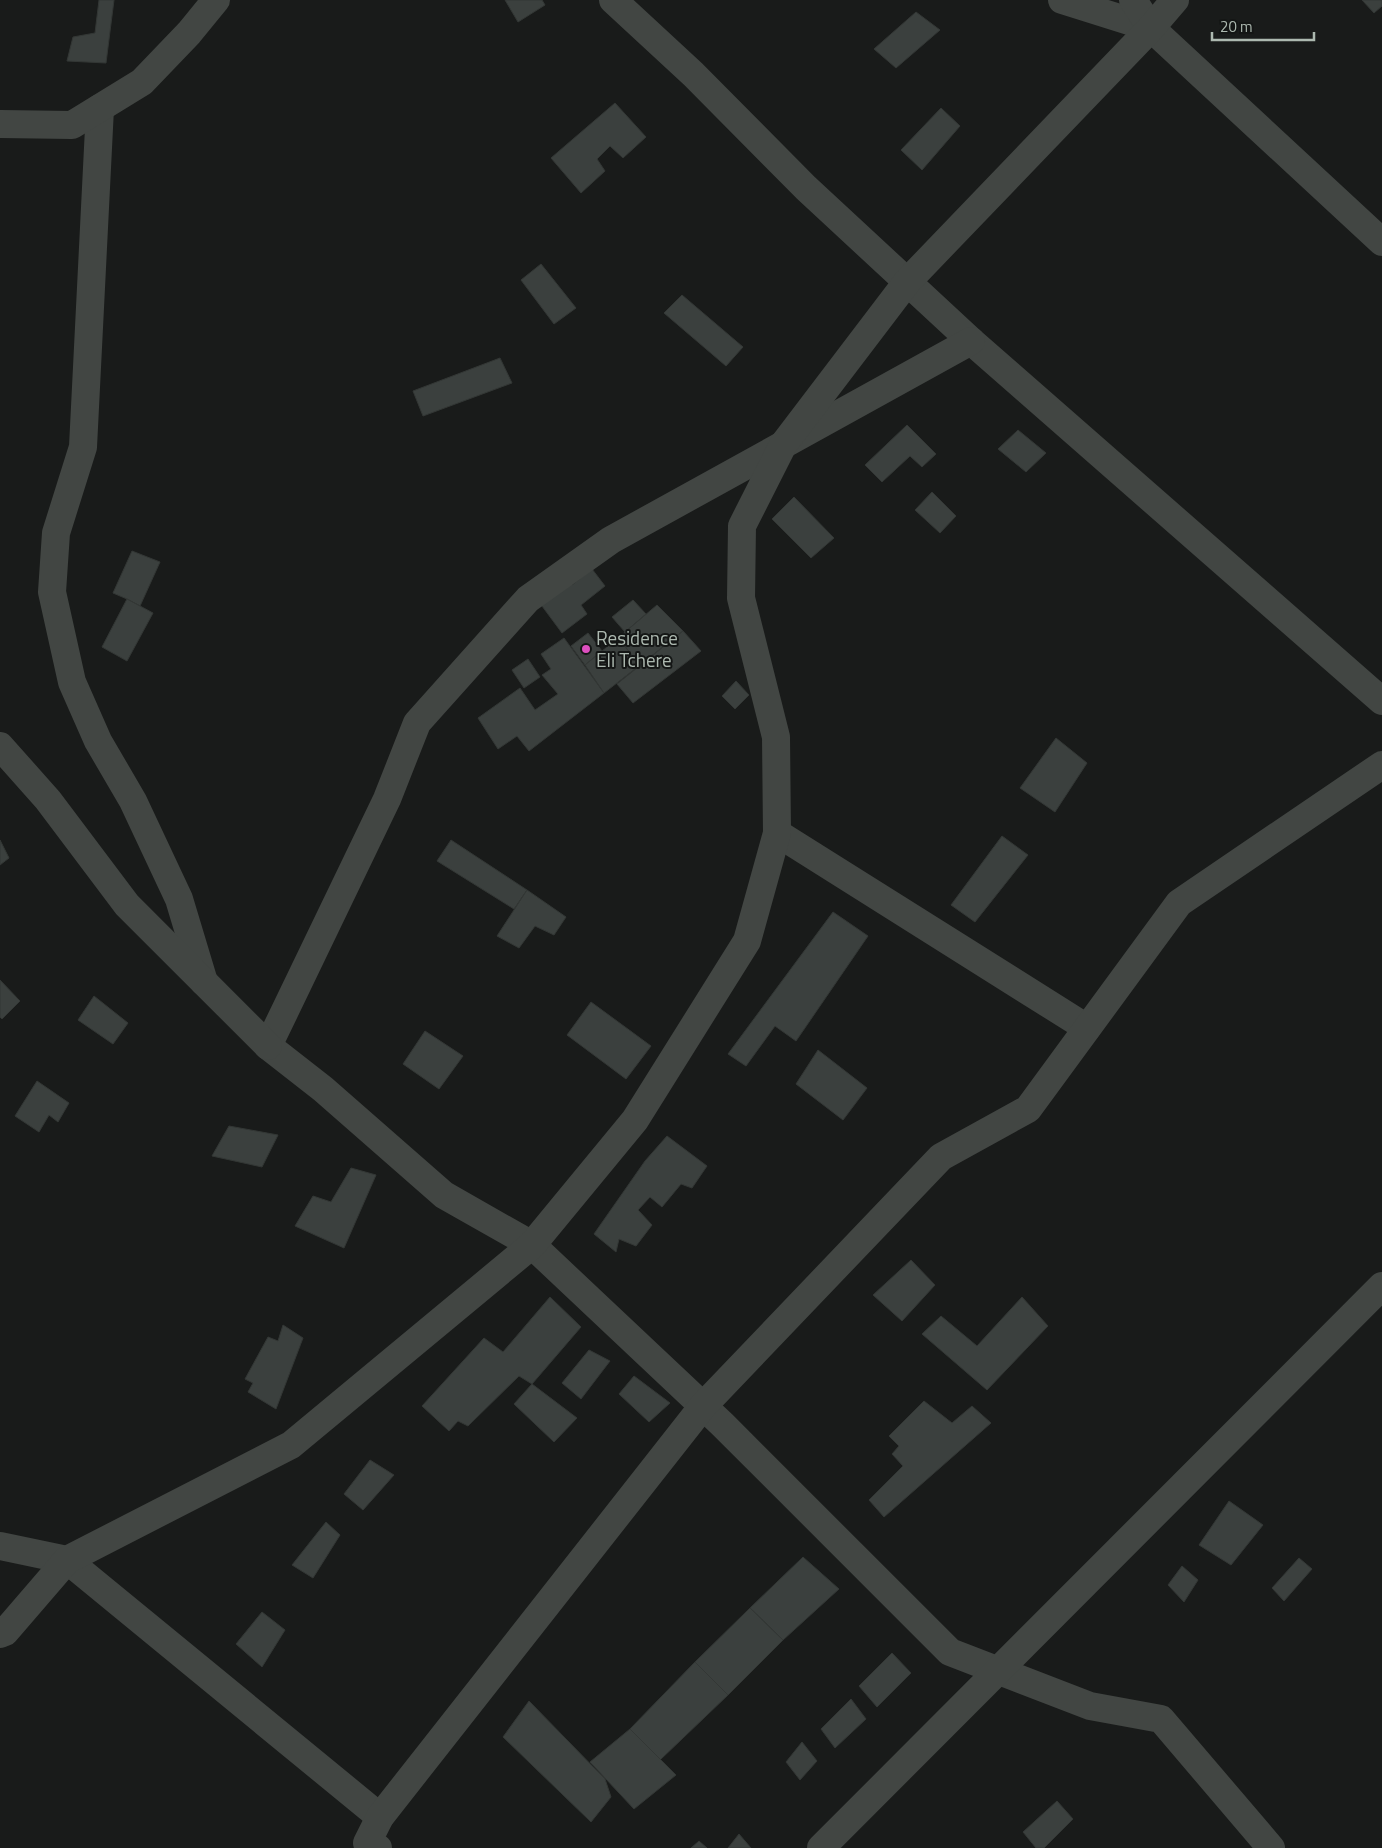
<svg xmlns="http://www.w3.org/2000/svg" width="1382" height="1848" font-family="'Titillium Web',sans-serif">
<rect width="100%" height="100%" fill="#191b1a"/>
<!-- building -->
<g fill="#3b403e" stroke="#333735">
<polygon points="99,0 114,0 106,63 67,61 73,37 95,33"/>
<polygon points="505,0 542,0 545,5 518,22"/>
<polygon points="1362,0 1382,0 1382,6 1374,13"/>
<polygon points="916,12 940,30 896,68 874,49"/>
<polygon points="615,103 646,137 623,158 610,146 597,159 605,171 581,193 551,158"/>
<polygon points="941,108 960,126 922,170 901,150"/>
<polygon points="541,264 576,308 554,324 521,280"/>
<polygon points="682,295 743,347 726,366 664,313"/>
<polygon points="500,358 512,383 423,416 413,391"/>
<polygon points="907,425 936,454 922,467 910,456 882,482 865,465"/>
<polygon points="1018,430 1046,453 1026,472 998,449"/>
<polygon points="932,492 956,516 940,533 915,510"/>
<polygon points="794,497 834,538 811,558 772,519"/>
<polygon points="132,551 160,562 140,606 127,599 113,593"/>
<polygon points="592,569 605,586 581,605 587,614 562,633 539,602 566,578 572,585"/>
<polygon points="127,599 153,613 127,661 102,647"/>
<polygon points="633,600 646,614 625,632 612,617"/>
<polygon points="657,605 683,631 640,665 618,638"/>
<polygon points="683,631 701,651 633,703 617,684"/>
<polygon points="588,633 602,651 585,665 571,646"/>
<polygon points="564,638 604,693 529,751 517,736 498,749 478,718 520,688 535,710 558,694 542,675 551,669 541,654"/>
<polygon points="618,638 640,665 604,693 585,665"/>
<polygon points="528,659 540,677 524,688 512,670"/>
<polygon points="736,681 749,695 735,709 722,696"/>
<polygon points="1056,738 1087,763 1055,812 1020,788"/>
<polygon points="1002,836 1028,855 975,922 951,905"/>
<polygon points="0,840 9,858 0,865"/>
<polygon points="451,840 527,890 514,909 437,861"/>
<polygon points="527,890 566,917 554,935 535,926 519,948 497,936"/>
<polygon points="833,912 868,936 796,1041 775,1026 746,1066 728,1054"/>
<polygon points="0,980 20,1001 2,1019 0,1017"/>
<polygon points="94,996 128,1023 113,1044 78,1020"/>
<polygon points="591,1002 651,1046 626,1079 567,1035"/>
<polygon points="425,1031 463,1056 439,1089 403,1064"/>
<polygon points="818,1050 867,1088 843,1120 796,1084"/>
<polygon points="37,1081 69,1103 58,1122 49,1115 39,1132 15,1116"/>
<polygon points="229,1126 278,1135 262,1167 212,1156"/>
<polygon points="667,1136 707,1166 692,1188 681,1184 662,1207 650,1197 638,1210 652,1225 636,1246 619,1239 616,1252 594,1234 645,1161"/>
<polygon points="351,1168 376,1175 344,1248 295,1226 313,1196 331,1202"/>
<polygon points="911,1260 935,1285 902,1321 873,1295"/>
<polygon points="550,1297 581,1327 532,1384 519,1376 468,1426 458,1421 449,1431 422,1406 484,1338 503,1352"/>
<polygon points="1022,1297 1048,1326 987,1390 922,1334 941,1316 977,1346"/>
<polygon points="283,1325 303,1338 276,1409 248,1392 253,1383 245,1379 268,1337 278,1341"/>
<polygon points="589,1350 610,1361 581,1399 562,1383"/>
<polygon points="634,1376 670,1403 649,1422 619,1394"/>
<polygon points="532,1384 577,1418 554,1442 514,1404"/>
<polygon points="924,1401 952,1423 972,1406 991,1423 884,1517 869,1500 903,1466 892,1454 899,1446 889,1436"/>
<polygon points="370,1460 394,1475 363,1510 344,1494"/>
<polygon points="1229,1501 1263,1525 1231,1565 1199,1545"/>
<polygon points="326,1522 340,1535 313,1578 292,1565"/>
<polygon points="803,1557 839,1589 783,1640 750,1608"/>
<polygon points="1299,1558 1312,1569 1284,1601 1272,1588"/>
<polygon points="1182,1566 1198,1580 1184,1602 1168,1585"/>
<polygon points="750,1608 783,1640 728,1695 695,1662"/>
<polygon points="262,1612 285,1630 262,1667 236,1644"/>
<polygon points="892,1653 911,1673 877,1707 859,1686"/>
<polygon points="695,1662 728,1695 660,1760 630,1729"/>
<polygon points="851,1699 866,1719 835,1748 821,1729"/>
<polygon points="529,1701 605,1779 611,1797 591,1822 503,1737"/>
<polygon points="630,1729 676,1775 634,1809 590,1762"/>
<polygon points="802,1742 817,1761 800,1780 786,1762"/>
<polygon points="1057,1801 1073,1819 1044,1848 1036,1848 1023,1832"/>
<polygon points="739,1834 751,1848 728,1848"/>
<polygon points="699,1841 707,1848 691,1848"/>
</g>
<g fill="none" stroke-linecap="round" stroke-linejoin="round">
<!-- minor -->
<g stroke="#424643" stroke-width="28">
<polyline points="613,0 693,74 806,188 971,341 1382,701"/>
<polyline points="1062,0 1151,28"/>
<polyline points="1133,0 1151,28 1382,242"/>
<polyline points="100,108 83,447 56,533 52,592 72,682 98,741 133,801 179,899 204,982"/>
<polyline points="0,124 72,125 142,82 189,33 216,0"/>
<polyline points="971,341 611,540 528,599 417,723 387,799 268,1046 323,1089 444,1195 532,1245 722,1424 950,1652 1090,1706 1161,1719 1271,1848"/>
<polyline points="0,746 48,800 127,905 268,1046"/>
<polyline points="777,833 1087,1028"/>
<polyline points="0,1546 67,1560 380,1817"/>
<polyline points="0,1634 5,1632 67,1560 291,1445 532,1245 635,1120 747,941 777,833 776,737 741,598 742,526 783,445 907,282 1151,28 1175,0"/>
<polyline points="378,1848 367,1843 380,1817 703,1406 941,1157 1028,1109 1179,903 1382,765"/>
<polyline points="821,1848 1382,1286"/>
</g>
</g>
<!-- markers -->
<circle fill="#dd4fbf" stroke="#141615" stroke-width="2" cx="586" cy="649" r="5"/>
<g text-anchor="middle" stroke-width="4" stroke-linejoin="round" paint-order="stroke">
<!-- poi labels -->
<g font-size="19" fill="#adb9b0" stroke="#141615" text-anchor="start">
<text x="596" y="645">Residence<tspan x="596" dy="22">Eli Tchere</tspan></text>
</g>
</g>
<!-- scale -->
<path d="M1212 32v8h102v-8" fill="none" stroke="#adb9b0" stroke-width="2.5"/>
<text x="1220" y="32" font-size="15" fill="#adb9b0" stroke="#141615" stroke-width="4" paint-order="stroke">20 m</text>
</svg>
